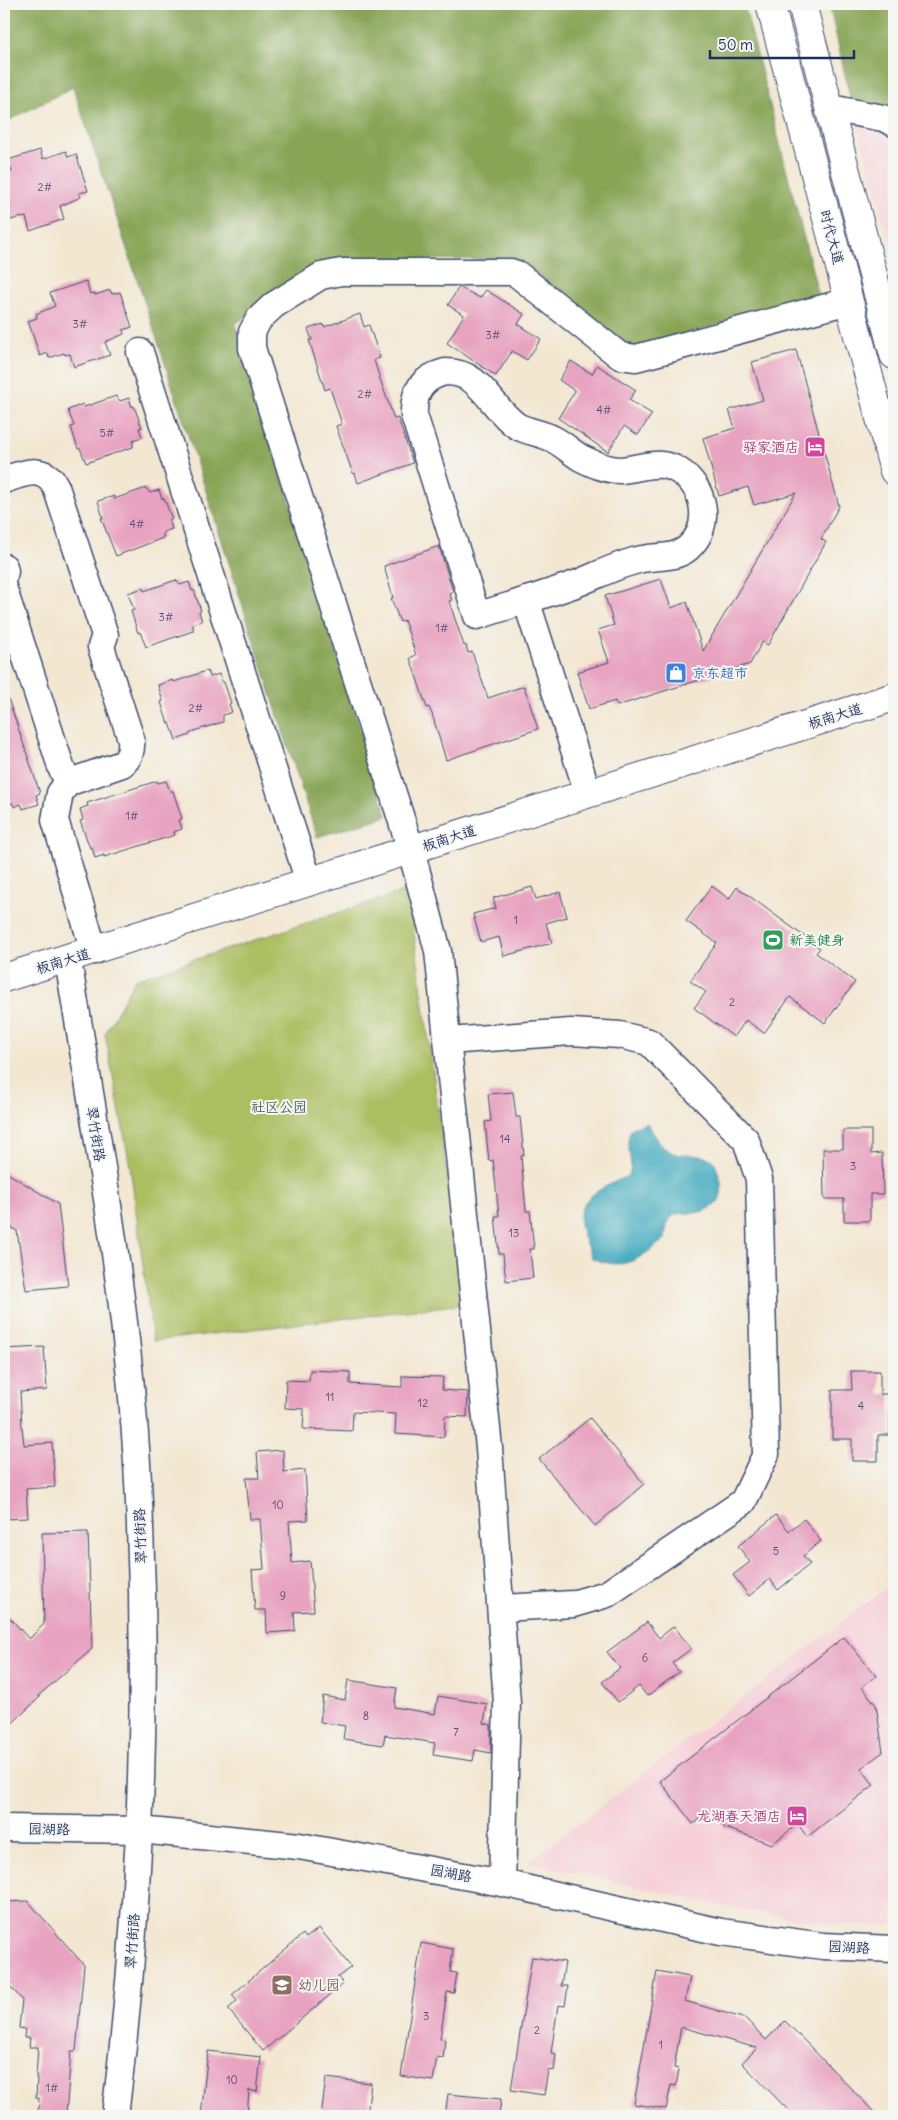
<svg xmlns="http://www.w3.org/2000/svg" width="898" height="2120" font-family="Delius,'LXGW WenKai TC',sans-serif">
<rect width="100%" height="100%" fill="#f6f6f2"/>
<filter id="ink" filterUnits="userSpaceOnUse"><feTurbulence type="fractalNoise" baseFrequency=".02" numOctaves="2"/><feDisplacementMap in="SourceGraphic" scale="10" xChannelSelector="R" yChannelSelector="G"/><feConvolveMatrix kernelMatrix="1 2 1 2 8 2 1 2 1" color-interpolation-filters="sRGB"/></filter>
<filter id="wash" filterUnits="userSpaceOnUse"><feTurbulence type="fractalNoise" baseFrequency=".0096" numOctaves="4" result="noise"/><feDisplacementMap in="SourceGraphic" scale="20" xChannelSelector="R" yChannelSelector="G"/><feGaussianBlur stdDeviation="1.12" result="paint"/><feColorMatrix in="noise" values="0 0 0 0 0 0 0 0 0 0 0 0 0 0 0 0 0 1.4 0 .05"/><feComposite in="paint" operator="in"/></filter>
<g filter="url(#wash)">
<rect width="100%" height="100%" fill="#f3e7d2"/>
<!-- built -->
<g fill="#f6cfd8">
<polygon points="851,101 894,110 894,261"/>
<polygon points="894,1582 894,1923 890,1926 828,1924 730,1908 528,1862"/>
</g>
<!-- green -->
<polygon fill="#abbe61" stroke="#637660" points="408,890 465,1304 153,1341 130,1166 105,1034 135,979"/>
<!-- forest -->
<g fill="#88a557" stroke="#526a5a">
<polygon points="4,4 744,4 819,297 631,349 516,259 332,260 235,324 387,816 317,837 159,345 73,87 4,123"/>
<polygon points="829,4 894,4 894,110 851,101"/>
</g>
<!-- water -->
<path fill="#3ea9be" stroke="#2c6c8e" d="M647 1123C654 1136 665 1155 683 1155 694 1155 702 1155 713 1160 725 1185 729 1207 695 1213 687 1214 679 1211 672 1217 666 1222 666 1232 665 1239 638 1259 626 1272 592 1258 579 1227 568 1206 605 1187 613 1182 621 1180 629 1175 635 1155 622 1147 632 1128Z"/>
<g id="blocks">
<!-- building -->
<g fill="#e8a3c0">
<polygon points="40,150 43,159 66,151 68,157 76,154 88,191 79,193 81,197 60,206 64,219 30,231 26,217 21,218 21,217 4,222 4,175 12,172 8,160"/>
<polygon points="86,281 90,294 95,293 95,295 110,290 112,294 120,292 132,327 123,330 124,334 105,342 110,355 74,367 70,354 65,355 64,353 49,358 48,353 40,356 28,321 37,318 36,314 55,306 50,293"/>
<polygon points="459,287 480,298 486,290 524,314 518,324 541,339 527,360 512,351 496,376 447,343 464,315 448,305"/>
<polygon points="360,314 364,327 369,325 380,358 374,360 380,379 394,419 398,418 413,463 358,483 355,473 353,474 336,426 342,424 330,388 325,390 309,340 312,340 308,329 323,324 324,327"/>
<polygon points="796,350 839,506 821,539 826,542 768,645 762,642 750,664 617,706 615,701 589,709 577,672 609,662 598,630 614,625 605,596 661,579 671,608 687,602 703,651 796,493 754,505 748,487 719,496 703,438 735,428 729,410 763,400 752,362"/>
<polygon points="571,361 592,374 597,365 636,390 629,400 652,414 638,435 624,426 608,452 558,418 575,391 559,380"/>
<polygon points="116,396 120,401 129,398 132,407 134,406 142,428 139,428 142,437 133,440 133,447 86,463 80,448 78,449 71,427 74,426 68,410 83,404 84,407"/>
<polygon points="146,488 150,493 159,490 162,499 164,498 172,519 169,520 172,529 163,532 163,538 116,556 101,518 103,518 98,501 114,496 114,499"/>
<polygon points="439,546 453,591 449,593 452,600 449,601 464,646 466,645 468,653 472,652 488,698 524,686 538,729 446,760 432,714 429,707 427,708 410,658 416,655 404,620 400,622 391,598 393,598 384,566"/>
<polygon points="176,580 180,585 189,582 192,591 194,590 201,611 199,612 202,621 193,624 193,631 146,647 140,632 138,633 131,611 134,610 128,593 143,588 144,591"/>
<polygon points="206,671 208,672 210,677 219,674 222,682 224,682 231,703 229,704 232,712 223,715 223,722 197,730 189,734 190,735 176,740 170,723 168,724 161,702 163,701 158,685 173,680 174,682"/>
<polygon points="4,692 6,692 40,793 36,795 39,804 23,809 21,804 14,807 13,803 10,804 4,787"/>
<polygon points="157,781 158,783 166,781 170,791 173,791 182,819 179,820 182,829 174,832 175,835 104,857 104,855 95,858 92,847 90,848 80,821 83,820 80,809 88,806 87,803"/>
<polygon points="712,886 729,899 737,887 820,948 816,953 855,982 825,1023 790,997 764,1033 746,1020 734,1037 694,1008 706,992 690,981 717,943 686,921"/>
<polygon points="532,887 536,899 560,892 567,917 546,923 552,943 504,956 499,937 481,942 473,914 496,908 493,898"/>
<polygon points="513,1092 516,1117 520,1117 524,1155 521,1156 526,1211 530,1211 534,1249 530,1249 533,1278 506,1281 503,1254 499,1254 495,1216 499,1216 493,1160 489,1161 485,1122 491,1121 488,1094"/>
<polygon points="843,1130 871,1130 871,1154 882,1153 883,1194 870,1194 870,1221 844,1221 844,1199 824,1199 823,1149 843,1149"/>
<polygon points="4,1171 58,1204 68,1286 26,1290 17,1231 4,1223"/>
<polygon points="44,1347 47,1390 20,1392 22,1426 24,1445 52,1443 55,1487 26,1489 28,1518 4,1519 4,1349"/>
<polygon points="310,1370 350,1372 350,1384 402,1387 402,1376 443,1377 442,1390 468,1392 467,1417 445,1416 444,1437 395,1434 396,1414 353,1412 352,1431 303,1429 304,1409 285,1408 286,1380 309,1381"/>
<polygon points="851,1371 880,1371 880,1394 890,1394 890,1435 878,1435 878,1461 852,1461 852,1439 832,1439 832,1390 852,1390"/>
<polygon points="590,1418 644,1484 595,1526 539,1459"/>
<polygon points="283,1450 284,1472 305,1470 308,1520 289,1521 292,1563 310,1561 314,1611 294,1612 295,1631 267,1633 266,1610 255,1610 252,1570 264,1569 260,1519 250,1519 246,1478 259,1478 257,1452"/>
<polygon points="776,1515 789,1531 804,1519 821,1541 803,1556 810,1564 778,1590 770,1579 749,1596 733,1575 750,1562 738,1546"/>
<polygon points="88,1532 92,1649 38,1696 40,1697 4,1731 4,1611 29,1639 44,1624 42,1533"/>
<polygon points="647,1622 659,1638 674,1626 691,1649 672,1663 679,1672 647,1696 639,1686 618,1702 602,1682 620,1668 607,1652"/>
<polygon points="844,1637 876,1676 862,1687 876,1705 883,1752 861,1768 874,1785 807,1837 798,1824 772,1844 725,1828 711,1810 693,1824 660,1781"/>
<polygon points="348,1680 397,1688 394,1707 435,1714 438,1696 487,1704 484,1723 491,1725 491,1753 475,1750 473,1761 433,1755 435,1743 385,1735 383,1745 343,1739 345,1726 320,1722 323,1696 345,1700"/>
<polygon points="28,1901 84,1965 76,2051 71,2051 66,2116 38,2116 39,2098 36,2098 37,2079 36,2078 38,2047 29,2047 30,2038 24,2038 25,2029 19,2028 22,2000 4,1979 4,1902"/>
<polygon points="319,1928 351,1967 338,1977 343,1984 263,2051 228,2009 237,2001 232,1995 303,1934 306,1938"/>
<polygon points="421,1943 453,1949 450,1972 457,1973 454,1993 447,1992 440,2039 445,2040 443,2058 437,2057 433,2081 401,2076"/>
<polygon points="532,1957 565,1962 561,1986 568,1986 565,2006 558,2005 551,2053 556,2054 554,2071 548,2070 544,2095 511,2090"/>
<polygon points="657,1971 690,1977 685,2001 746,2019 766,2040 785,2021 878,2116 794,2116 742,2063 757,2048 681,2027 674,2068 679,2069 676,2086 671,2085 666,2109 634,2104"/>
<polygon points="208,2051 261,2057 257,2092 249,2090 247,2116 201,2116"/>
<polygon points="326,2078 371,2083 367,2116 321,2116"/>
<polygon points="448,2094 501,2099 499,2116 445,2116"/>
</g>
</g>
</g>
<g filter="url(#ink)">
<use href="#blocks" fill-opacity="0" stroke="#3b4b6f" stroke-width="1"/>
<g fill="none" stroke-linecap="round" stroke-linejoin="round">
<!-- minor casing -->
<g stroke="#3b4b6f" stroke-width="29">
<g id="minor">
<polyline points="830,108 883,118 894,123"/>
<polyline points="140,352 309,882"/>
<path d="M445 372C482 371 490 408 517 426 528 432 542 433 553 439 563 444 571 452 581 458 593 464 606 470 620 470 641 469 659 458 679 471 705 487 713 526 688 548 674 560 654 555 638 560 617 565 598 575 578 583 545 595 511 605 477 616L414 415C413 391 422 378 445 372Z"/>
<path d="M4 480C23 473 44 464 56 487L105 635 101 647 131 739C132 750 130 758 122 764L73 781 67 779 62 770 4 590"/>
<polyline points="4,567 5,571 4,575"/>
<polyline points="526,600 588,793"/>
<polyline points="69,781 60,793 55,820 94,951"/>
<path d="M68 960C96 1132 129 1306 138 1481 149 1693 141 1905 115 2116"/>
<polyline points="448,1041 571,1032 620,1035 649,1042 746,1140 759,1179 766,1454 743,1502 607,1594 573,1604 501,1608"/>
<polyline points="4,1828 140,1830 299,1846 502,1883 721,1932 823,1946 894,1949"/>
<polyline points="502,1883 507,1703 489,1448 438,951 411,850 252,348 252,332 259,319 274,305 321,276 341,272 511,272 517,274 620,356 636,358 849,301"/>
</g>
</g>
<!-- major casing -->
<g stroke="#3b4b6f" stroke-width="30">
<g id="major">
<polyline points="770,4 894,471"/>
<polyline points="802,4 894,355"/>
<polyline points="4,978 894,697"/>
</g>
</g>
<!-- minor -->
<use href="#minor" stroke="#fff" stroke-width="26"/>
<!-- major -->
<use href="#major" stroke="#fff" stroke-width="28"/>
</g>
</g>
<!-- icons -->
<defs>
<g id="hotel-square" transform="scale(1.125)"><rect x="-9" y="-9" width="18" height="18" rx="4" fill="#d1479c" stroke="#f6f6f2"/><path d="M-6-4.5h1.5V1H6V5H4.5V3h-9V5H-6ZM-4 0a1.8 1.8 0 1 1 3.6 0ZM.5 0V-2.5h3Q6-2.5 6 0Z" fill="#fff"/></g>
<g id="shop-square" transform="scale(1.125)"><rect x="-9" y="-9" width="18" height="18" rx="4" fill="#3f7fe0" stroke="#f6f6f2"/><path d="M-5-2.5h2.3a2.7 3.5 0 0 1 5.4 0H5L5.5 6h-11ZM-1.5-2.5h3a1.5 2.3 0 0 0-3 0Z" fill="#fff"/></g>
<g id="stadium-square" transform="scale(1.125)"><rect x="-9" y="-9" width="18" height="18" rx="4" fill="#2e9e5b" stroke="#f6f6f2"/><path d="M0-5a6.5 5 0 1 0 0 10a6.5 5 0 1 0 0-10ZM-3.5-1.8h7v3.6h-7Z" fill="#fff"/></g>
<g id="school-square" transform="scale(1.125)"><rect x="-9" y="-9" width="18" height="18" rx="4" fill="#8d6e63" stroke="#f6f6f2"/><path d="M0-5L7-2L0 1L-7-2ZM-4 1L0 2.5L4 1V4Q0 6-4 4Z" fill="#fff"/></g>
</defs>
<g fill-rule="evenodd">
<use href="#hotel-square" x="815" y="447"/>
<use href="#shop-square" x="676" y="673"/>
<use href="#stadium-square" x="773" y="940"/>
<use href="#hotel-square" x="797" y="1816"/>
<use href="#school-square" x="282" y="1985"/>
</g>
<g text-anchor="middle" stroke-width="4" stroke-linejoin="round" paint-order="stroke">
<!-- number labels -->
<g font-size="11" fill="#4e4c76">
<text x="45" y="191">2#</text>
<text x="80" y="328">3#</text>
<text x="493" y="339">3#</text>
<text x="365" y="398">2#</text>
<text x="604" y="414">4#</text>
<text x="107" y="437">5#</text>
<text x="137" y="528">4#</text>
<text x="166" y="621">3#</text>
<text x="442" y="632">1#</text>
<text x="196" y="712">2#</text>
<text x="132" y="820">1#</text>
<text x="516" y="924">1</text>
<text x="732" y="1006">2</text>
<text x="505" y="1143">14</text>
<text x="853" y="1170">3</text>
<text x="514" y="1237">13</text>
<text x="330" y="1401">11</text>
<text x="423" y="1407">12</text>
<text x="861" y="1410">4</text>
<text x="278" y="1509">10</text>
<text x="776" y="1555">5</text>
<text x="283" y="1600">9</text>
<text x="645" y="1662">6</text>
<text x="366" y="1720">8</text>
<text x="456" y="1736">7</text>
<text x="426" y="2020">3</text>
<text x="537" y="2034">2</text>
<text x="661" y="2049">1</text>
<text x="232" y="2084">10</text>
<text x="52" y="2092">1#</text>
</g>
<!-- street labels -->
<g font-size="14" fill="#1b2f5e" stroke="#f6f6f2">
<text transform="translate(832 237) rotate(75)" y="5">时代大道</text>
<text transform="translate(835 716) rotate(-17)" y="5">板南大道</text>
<text transform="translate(449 838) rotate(-18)" y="5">板南大道</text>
<text transform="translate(63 961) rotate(-17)" y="5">板南大道</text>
<text transform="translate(96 1134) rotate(81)" y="5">翠竹街路</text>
<text transform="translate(140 1536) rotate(-92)" y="5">翠竹街路</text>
<text transform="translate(49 1829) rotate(1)" y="5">园湖路</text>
<text transform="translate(451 1873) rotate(10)" y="5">园湖路</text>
<text transform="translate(132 1941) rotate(-86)" y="5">翠竹街路</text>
<text transform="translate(849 1947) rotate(3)" y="5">园湖路</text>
</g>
<!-- hotel labels -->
<g font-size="14" fill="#b23c85" stroke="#f6f6f2" text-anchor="end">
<text x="799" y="452">驿家酒店</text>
<text x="781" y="1821">龙湖春天酒店</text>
</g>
<!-- shop labels -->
<g font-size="14" fill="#366cbe" stroke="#f6f6f2" text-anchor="start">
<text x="692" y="678">京东超市</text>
</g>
<!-- leisure labels -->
<g font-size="14" fill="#27864d" stroke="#f6f6f2" text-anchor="start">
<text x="789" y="945">新美健身</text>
</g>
<!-- park labels -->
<g font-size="14" fill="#465a5f" stroke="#f6f6f2">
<text x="279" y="1112">社区公园</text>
</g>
<!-- education labels -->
<g font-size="14" fill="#785e54" stroke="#f6f6f2" text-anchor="start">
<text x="298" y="1990">幼儿园</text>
</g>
</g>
<!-- margin -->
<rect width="898" height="2120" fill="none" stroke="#f6f6f2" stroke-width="20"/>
<!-- scale -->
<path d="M710 50v8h144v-8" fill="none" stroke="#1b2f5e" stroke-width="2.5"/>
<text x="718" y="50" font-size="15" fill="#1b2f5e" stroke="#f6f6f2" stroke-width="4" paint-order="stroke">50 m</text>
</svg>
